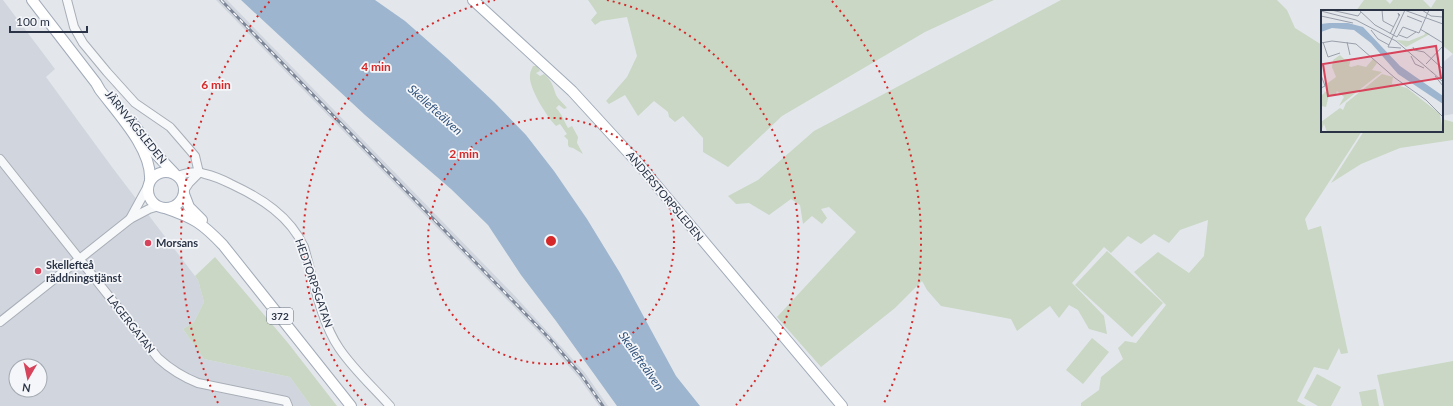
<svg xmlns="http://www.w3.org/2000/svg" width="1453" height="406" font-family="Lato,sans-serif">
<rect width="100%" height="100%" fill="#e3e7ec"/>
<!-- built -->
<g fill="#d1d6de" fill-rule="evenodd">
<path d="M0 0H3L55 69 46 77 112 167 198 280 204 302 194 322 183 329 204 359 290 377 311 406H0ZM16 366H40V390H16Z"/>
<polygon points="216,0 227,0 514,295 569,355 585,373 608,406 599,406 579,378 546,340"/>
<polygon points="1453,54 1453,114 1442,116 1442,63"/>
</g>
<!-- green -->
<g fill="#c9d7c4">
<polygon points="588,0 994,0 925,32 782,116 728,167 703,152 703,138 683,116 675,122 669,117 668,112 654,101 638,116 625,95 609,104 606,101 627,77 637,56 627,17 601,21 595,25 591,20 597,13"/>
<polygon points="1061,0 1277,0 1287,10 1295,28 1322,45 1322,131 1362,131 1305,219 1308,230 1321,226 1348,353 1341,354 1339,348 1328,370 1314,367 1297,401 1306,406 1081,406 1081,403 1099,390 1101,377 1123,359 1118,348 1125,341 1136,343 1166,305 1134,272 1158,252 1189,273 1204,256 1208,220 1180,230 1169,243 1154,234 1141,244 1128,236 1111,253 1104,247 1072,283 1104,316 1107,334 1089,329 1078,310 1069,305 1059,318 1050,306 1017,331 1011,319 941,306 927,290 922,281 895,308 821,367 777,317 856,232 829,207 821,209 827,218 822,224 812,216 803,224 800,205 791,199 769,215 749,203 736,204 728,196 758,180 814,131"/>
<polygon points="1364,0 1386,0 1390,4 1393,0 1423,0 1431,8 1436,0 1453,0 1453,54 1442,45 1442,11 1356,11"/>
<path d="M533 66H537L540 71 536 73 540 76 544 74C552 81 553 86 556 95 558 99 564 104 567 108L564 109 559 105 556 108C562 114 564 121 568 128L572 126 578 137 577 143 583 154 573 148 569 147 568 145V140L564 136 567 134 560 124 556 126C547 117 528 87 530 75 530 71 532 69 533 66Z"/>
<polygon points="1442,119 1453,122 1453,140 1400,148 1361,164 1331,183 1364,131 1442,131"/>
<polygon points="1107,251 1163,303 1132,337 1075,285"/>
<polygon points="215,257 288,343 337,406 311,406 290,377 204,359 183,329 194,322 204,302 198,280 195,276"/>
<polygon points="1092,338 1109,352 1083,384 1066,370"/>
<polygon points="1453,361 1453,406 1384,406 1377,375"/>
<polygon points="1317,374 1341,387 1331,406 1318,406 1304,398"/>
<polygon points="1376,389 1379,406 1362,406 1359,392"/>
</g>
<!-- water -->
<polygon fill="#9db5ce" points="241,0 375,0 405,21 447,58 494,102 526,135 554,171 587,219 620,273 676,376 700,406 617,406 556,321 521,275 488,225 451,189 365,115"/>
<g fill="none" stroke-linecap="round" stroke-linejoin="round">
<!-- minor casing -->
<g stroke="#a8aeb7" stroke-width="10">
<g id="minor">
<polyline points="67,0 74,27 83,43 107,72 135,103 170,127 183,142 195,156 199,173"/>
<path d="M0 159 158 358C170 369 183 377 198 383L286 401 288 406"/>
<path d="M178 176C186 173 197 171 205 174 214 176 223 180 231 184 261 198 290 216 304 247 313 278 321 322 339 348 353 369 373 387 390 406"/>
<polyline points="185,189 189,183 199,173"/>
<polyline points="130,219 148,186"/>
<polyline points="0,322 130,219 149,209 159,206"/>
</g>
</g>
<!-- major casing -->
<g stroke="#a2abb9" stroke-width="12">
<g id="major">
<path d="M32 0 96 83 100 90C118 114 152 149 150 180"/>
<polyline points="473,0 572,91 637,162 842,406"/>
<polyline points="135,126 152,150 174,173"/>
<circle cx="166" cy="190" r="18"/>
<polyline points="184,194 189,207 202,220"/>
<path d="M165 208C194 218 202 223 223 245L351 406"/>
</g>
</g>
<!-- minor -->
<use href="#minor" stroke="#f7f8fa" stroke-width="8"/>
<!-- major -->
<use href="#major" stroke="#fff" stroke-width="10"/>
<!-- rail casing -->
<g stroke="#7c8697" stroke-width="3">
<polyline id="rail" points="221,0 549,338 582,376 603,406"/>
</g>
<!-- rail -->
<use href="#rail" stroke="#f4f6f9" stroke-width="1.5" stroke-dasharray="4.5" stroke-linecap="butt"/>
</g>
<!-- distance rings -->
<g fill="none" stroke="#d62828" stroke-width="2" stroke-dasharray="2 4">
<circle cx="551" cy="241" r="123"/>
<path d="M366 405A247 247 0 0 1 495 0M607 0A247 247 0 0 1 736 405"/>
<path d="M218 403A370 370 0 0 1 270 1M832 1A370 370 0 0 1 884 403"/>
</g>
<!-- markers -->
<g fill="#d7435a" stroke="#f4f6f9" stroke-width="1.5">
<circle cx="148" cy="243" r="4"/>
<circle cx="38" cy="271" r="4"/>
</g>
<g text-anchor="middle" stroke-width="3.5" stroke-linejoin="round" paint-order="stroke">
<!-- shield labels -->
<rect fill="#f4f6f9" stroke="#676e7c" stroke-width="1" x="267" y="308" width="26" height="16" rx="3"/>
<g font-size="10" font-weight="bold" fill="#2a3446">
<text x="280" y="320">372</text>
</g>
<!-- street labels -->
<g font-size="11" fill="#2a3446" stroke="#f4f6f9">
<text transform="translate(136 127) rotate(51)" y="4">JÄRNVÄGSLEDEN</text>
<text transform="translate(665 196) rotate(50)" y="4">ANDERSTORPSLEDEN</text>
<text transform="translate(314 283) rotate(71)" y="4">HEDTORPSGATAN</text>
<text transform="translate(131 324) rotate(52)" y="4">LAGERGATAN</text>
</g>
<!-- poi labels -->
<g font-size="11" font-weight="bold" fill="#2a3446" stroke="#f4f6f9" text-anchor="start">
<text x="156" y="247">Morsans</text>
<text x="46" y="269">Skellefteå<tspan x="46" dy="13">räddningstjänst</tspan></text>
</g>
<!-- water labels -->
<g font-size="12" font-style="italic" fill="#31537d" stroke="#f4f6f9">
<text transform="translate(435 110) rotate(42)" y="4">Skellefteälven</text>
<text transform="translate(641 361) rotate(55)" y="4">Skellefteälven</text>
</g>
</g>
<!-- overview -->
<g transform="translate(1321 10)">
<rect width="122" height="122" fill="#e3e7ec"/>
<path d="M105 22 109 24 85 37 75 30 88 31 103 25ZM19 45 23 49H30L28 56 30 57 37 55 45 57 52 49 56 53 51 60 61 62 18 96 23 87 16 81 14 86 8 85 5 97 0 96V86L4 82 1 81 6 82 4 75 15 67 11 57 12 50ZM61 64 72 67 71 74 86 78 119 104 122 122H6L3 114 0 122V112L19 98 22 100 25 93Z" fill="#c9d7c4"/>
<path d="M8 13H27L42 17 79 56 122 86V94L77 64 50 33 33 20 11 18 0 22V14Z" fill="#9db5ce"/>
<path fill="none" stroke="#999faa" stroke-width="1" d="M10 0 37 6 40 2M38 0 54 15 76 27 82 17 98 23 108 0M61 0 62 11 73 17M83 0 122 14M101 0 110 6 122 7M0 1 35 10 75 31 112 63M0 6 32 13M86 6 101 12M99 19 122 33M50 20 57 29 68 35M69 24 78 6 77 3 79 5 78 6M78 25 86 28 95 22M2 32 7 47 19 43M26 32 29 45M0 33 11 31 35 34 74 68 105 90 122 107M92 37 93 40 103 42 122 59M80 38 67 37 84 0M90 46 94 54 103 58M105 54 122 36M110 61 122 72M114 66 122 76M0 78 4 76 0 65"/>
<path fill="#d7435a" fill-opacity="0.15" stroke="#d7435a" stroke-width="2" d="M115 36 120 68 7 86 2 54Z"/>
<rect width="122" height="122" fill="none" stroke="#2a3446" stroke-width="2"/>
</g>
<circle cx="551" cy="241" r="6" fill="#d62828" stroke="#f4f6f9" stroke-width="2"/>
<g font-size="12" text-anchor="middle" font-weight="bold" fill="#d62828" stroke="#f4f6f9" stroke-width="3.5" stroke-linejoin="round" paint-order="stroke">
<text x="376" y="71">4 min</text>
<text x="216" y="89">6 min</text>
<text x="464" y="158">2 min</text>
</g>
<!-- north arrow -->
<g transform="translate(28 378) rotate(189)"><circle r="19" fill="#f4f6f9" stroke="#a3a8b1"/>
<path d="M0-3L7 15L0 10L-7 15Z" fill="#d7435a"/>
<text y="-6" font-size="11" font-weight="bold" text-anchor="middle" fill="#2a3446">N</text>
</g>
<!-- scale -->
<path d="M10 26v6h77v-6" fill="none" stroke="#2a3446" stroke-width="2"/>
<text x="16" y="26" font-size="12" fill="#2a3446" stroke="#f4f6f9" stroke-width="3" paint-order="stroke">100 m</text>
</svg>
